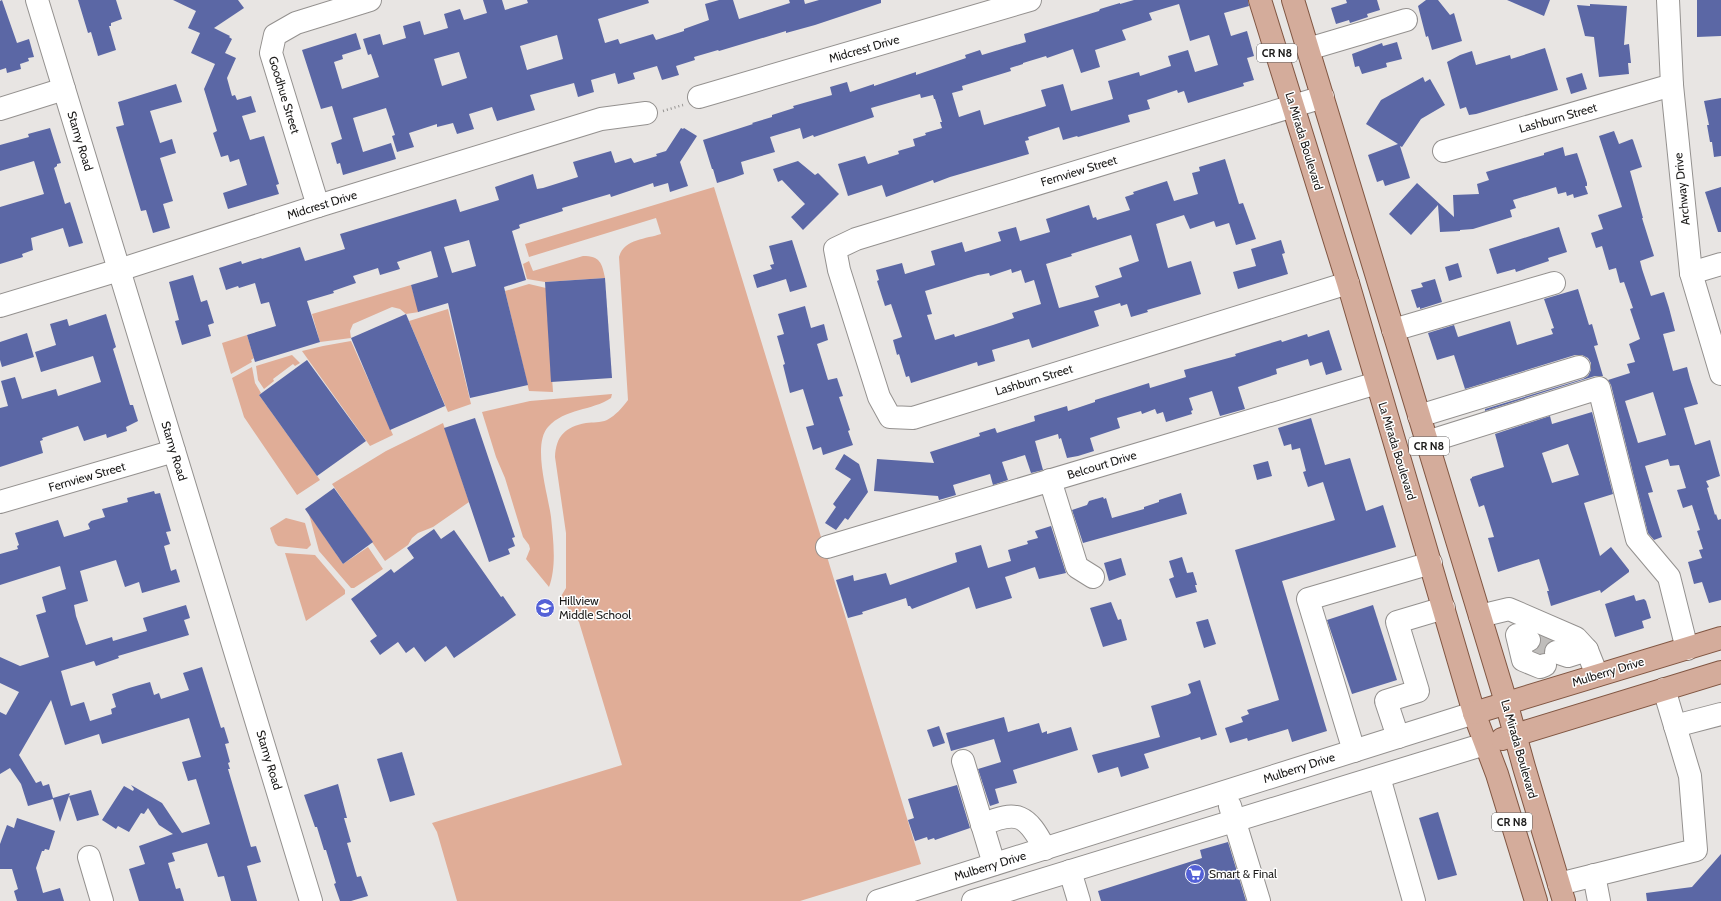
<svg xmlns="http://www.w3.org/2000/svg" width="1721" height="901" font-family="Cabin,sans-serif">
<rect width="100%" height="100%" fill="#e8e5e3"/>
<!-- green -->
<g fill="#e0ad97">
<path d="M714 187 921 864 800 901H457L437 832 432 823 622 765 579 622 560 598 566 588V533L555 457C556 436 565 427 586 423 593 422 600 423 607 420 616 415 622 408 628 400L619 257C624 239 646 239 661 234L656 218 529 257 525 244Z"/>
<path d="M583 256C600 256 602 263 605 278L545 282 527 279 523 264 529 261 533 271Z"/>
<polygon points="529,284 546,288 553,392 529,391 505,291"/>
<polygon points="411,285 419,312 406,314 400,309 392,307 353,324 350,331 351,338 320,342 312,314"/>
<polygon points="448,309 471,404 448,412 409,321"/>
<polygon points="247,335 254,358 251,360 252,362 231,374 222,343"/>
<polygon points="351,341 393,435 370,446 302,351 323,346"/>
<polygon points="292,355 300,363 295,366 293,364 273,379 274,381 264,389 258,380 256,366"/>
<polygon points="252,367 255,383 261,393 259,395 320,480 297,495 244,417 232,378"/>
<path d="M612 394 611 398C592 411 565 408 548 427 532 445 548 494 551 517 553 538 557 566 549 587L526 559 530 549 529 545 523 537 505 478 496 457 482 412 530 401Z"/>
<polygon points="443,423 469,502 433,527 418,533 412,538 408,545 385,561 332,484 386,451"/>
<polygon points="309,514 343,564 368,547 383,569 354,588 351,588 319,551"/>
<polygon points="286,518 305,523 311,545 307,549 278,546 275,543 270,528"/>
<polygon points="285,553 315,555 345,590 345,594 306,621"/>
</g>
<!-- building -->
<g fill="#5b67a5" fill-rule="evenodd">
<polygon points="2,0 17,43 29,39 34,57 28,58 29,61 20,64 21,69 7,73 6,68 0,70 0,1"/>
<polygon points="78,0 116,0 122,19 111,23 111,26 109,26 116,50 98,56 91,32 88,33"/>
<polygon points="173,0 238,0 244,8 214,28 230,36 229,37 232,39 225,53 236,58 227,78 232,96 235,95 237,100 251,96 256,112 242,116 250,140 264,136 279,184 276,185 279,194 228,209 223,193 247,185 239,159 230,162 228,155 221,157 213,133 217,131 204,89 215,64 191,53 200,33 188,28 196,11"/>
<path d="M483 0H502L505 10 528 3 527 0H648L649 3 598 19 605 43 618 39 620 44 653 34 656 40 684 31V29L709 20 705 4 719 0H733L739 19 790 3 789 0H804L805 4 819 0H881V3L815 25 786 33V31L719 51 718 50 694 57 695 60 676 66 679 75 662 80 657 66 633 73 635 79 618 84 615 73 591 80 594 92 578 97 574 83 530 95 535 110 497 121 492 107 469 114 474 129 457 134 453 123 437 127V124L409 133 414 147 397 152 392 136 395 135 386 108 353 118 363 152 391 143 396 159 343 175 340 163 337 164 331 143 342 139 332 106 321 109 302 50 356 33 361 49 342 55 343 59 334 62 342 89 379 77 371 54 368 55 363 39 380 34 383 45 406 38 403 26 420 21 424 35 448 28 444 14 460 9 464 20 487 13ZM557 35 563 59 527 70 520 46ZM459 52 467 78 442 86 434 59Z"/>
<path d="M1134 0H1248L1249 6 1224 13 1231 36 1247 31 1254 56 1247 58 1254 80 1243 83 1244 86 1188 103 1184 91 1178 93 1177 90 1147 100 1150 109 1128 115 1130 122 1078 137 1077 136 1063 140 1059 127 1028 137 1029 140 1025 141 1029 154 950 177 934 183 933 180 886 197 882 185 848 196 838 164 865 156 868 164 899 154 898 151 915 146 913 139 926 135 925 133 942 128 940 122H942L935 99H934L933 95 921 98 920 94 871 108 874 117 814 137 813 135 803 139 800 128 770 137 775 152 741 162 744 174 733 178 717 183 713 169H712L703 140 753 124 752 123 772 117V115L794 108 793 106 832 95 830 87 847 82 850 92 874 84V86L916 72V75L966 58 965 55 980 50 982 55 1026 42 1024 34 1099 11 1100 9 1120 3V4ZM1179 4 1190 41 1209 35 1218 65 1195 72 1188 50 1168 56 1171 66 1140 76 1139 72 1108 81 1113 99 1071 111 1063 84 1041 90 1046 106 984 125 980 110 959 117 952 93 963 90 962 86 1011 71 1010 68 1023 64V63L1046 56 1047 58 1073 49 1081 73 1100 67 1095 50 1126 40 1122 30 1152 20 1149 13Z"/>
<polygon points="1346,0 1377,0 1380,10 1367,14 1368,17 1350,23 1349,20 1336,24 1331,8 1347,3"/>
<polygon points="1426,0 1438,0 1450,15 1454,13 1462,41 1432,50 1428,36 1426,37 1418,6"/>
<polygon points="1507,0 1550,0 1544,16"/>
<polygon points="1697,0 1721,0 1721,36 1697,37"/>
<polygon points="1590,4 1627,6 1624,45 1629,44 1631,63 1628,63 1629,74 1599,77 1594,37 1585,36 1577,5 1590,6"/>
<polygon points="1397,42 1402,59 1386,63 1387,67 1362,74 1359,66 1355,67 1352,54 1382,43 1383,46"/>
<polygon points="1545,48 1558,90 1476,114 1469,115 1466,107 1460,109 1447,62 1460,55 1472,51 1476,65 1510,55 1511,59"/>
<polygon points="1582,73 1587,89 1571,94 1566,78"/>
<polygon points="1423,77 1425,82 1430,79 1445,105 1421,119 1402,147 1400,146 1410,178 1385,186 1383,180 1377,182 1368,155 1398,144 1366,124 1381,100"/>
<polygon points="176,84 182,102 150,111 160,143 172,139 176,153 160,158 173,201 163,204 170,228 153,233 146,210 141,211 116,127 124,125 118,102"/>
<polygon points="1721,98 1721,156 1714,157 1712,142 1710,142 1707,125 1709,125 1704,101"/>
<polygon points="50,128 61,163 57,164 57,166 54,168 65,204 70,202 83,243 69,247 63,228 31,238 33,250 22,254 23,257 0,264 0,207 44,194 34,161 0,171 0,145 29,137 28,134"/>
<path d="M681 128 683 129 684 128 697 136 680 162 688 186 670 192 668 183 654 187 653 183 611 197 610 194 562 208 563 211 521 224 519 225 520 228 512 231 526 280 504 287 528 385 470 398 448 303 418 312 411 285 438 277 431 251 397 262 400 269 380 275 378 268 353 276 356 283 333 291 334 293 307 301 320 342 255 362 247 335 276 326 269 302 261 304 255 283 239 288 238 286 226 290 219 268 241 261 242 264 261 258 262 259 300 247 305 261 345 249 340 234 456 199 460 212 499 200 495 187 533 174 537 189 543 188 578 177 573 162 611 151 615 163 631 158 634 163 657 156 656 154 666 151ZM469 240 476 266 452 273 444 247Z"/>
<path d="M1614 131 1619 144 1632 139 1633 140 1642 167 1630 171 1643 218H1642L1654 256 1640 261 1642 269 1651 296 1664 292 1669 308 1675 331 1663 334 1673 371 1687 367 1690 379 1698 404 1684 408 1695 445 1710 440 1720 476 1706 481 1709 487 1707 488 1715 515 1716 514 1718 520 1721 519V600L1709 603 1702 582 1694 584 1688 562 1702 558 1699 550 1703 549 1697 531 1700 530 1692 505 1683 508 1677 490 1686 488 1679 465 1670 466 1668 459 1645 466 1653 492 1648 493 1662 537 1654 540 1648 533 1611 385 1608 380 1630 373 1627 364 1635 362 1629 344 1640 339 1630 309 1633 308 1624 282 1620 283 1616 268 1609 270 1602 246 1596 248 1591 233 1603 229 1598 215 1622 207 1599 136ZM1653 392 1666 435 1638 443 1625 401Z"/>
<polygon points="1563,147 1565,156 1577,153 1587,183 1587,186 1585,186 1588,194 1574,198 1573,194 1567,196 1566,192 1558,194 1556,187 1513,200 1516,208 1510,210 1512,217 1473,229 1460,230 1460,231 1440,232 1438,205 1411,235 1389,214 1417,183 1454,217 1453,195 1479,194 1477,184 1489,180 1486,172 1544,155 1544,153"/>
<path d="M1225 159 1239 204 1243 203 1256 239 1236 245 1229 223 1216 227 1214 221 1190 229 1184 215 1156 224 1168 268 1191 261 1201 294 1147 310 1148 312 1131 317 1127 304 1121 306 1120 303 1094 311 1099 326 1032 348 1029 339 992 350 995 361 978 366 977 362 911 383 909 376 906 377 899 354 897 355 893 340 902 337 891 304 885 306 877 281 879 280 876 270 902 263 905 274 935 265 931 251 962 242 965 252 1001 241 998 232 1016 227 1020 241 1050 232 1046 219 1089 205 1093 218 1096 217 1097 220 1130 210 1125 197 1134 194 1133 192 1167 181 1174 201 1198 194 1192 173 1200 171 1199 167ZM1131 235 1139 261 1119 268 1122 277 1095 286 1099 297 1059 308 1046 264 1072 256 1071 254ZM1011 269 1012 273 1021 270 1025 283 1034 280 1041 304 1012 313 1014 318 993 325 955 337 954 334 935 340 927 315 932 314 925 291 978 275 989 273 990 276Z"/>
<polygon points="798,161 815,175 818,173 839,194 803,230 791,217 805,204 782,180 778,182 773,169"/>
<polygon points="1721,187 1721,232 1718,232 1705,192"/>
<polygon points="1559,227 1567,252 1548,258 1549,261 1516,272 1515,269 1497,274 1489,249"/>
<polygon points="792,240 807,287 790,292 786,279 757,288 753,275 772,269 770,265 774,264 769,246"/>
<polygon points="1281,240 1285,253 1282,254 1288,274 1238,289 1233,272 1256,266 1251,249"/>
<polygon points="1458,263 1462,277 1449,281 1445,267"/>
<polygon points="193,275 201,302 207,300 214,323 208,325 211,336 182,345 175,321 179,320 169,282"/>
<polygon points="605,278 612,378 551,382 545,282"/>
<polygon points="1435,279 1442,302 1420,309 1420,307 1417,308 1411,290 1423,287 1421,283"/>
<polygon points="1578,289 1589,325 1592,324 1598,345 1594,346 1603,376 1595,376 1485,411 1485,409 1583,379 1588,376 1591,370 1591,363 1588,358 1582,355 1575,355 1465,389 1454,355 1437,360 1428,333 1454,325 1458,337 1510,321 1517,345 1553,334 1551,329 1554,328 1544,299"/>
<polygon points="805,306 811,328 824,324 828,340 817,344 828,380 837,378 843,396 839,397 850,430 848,431 853,445 823,455 821,447 813,450 806,427 814,425 803,389 790,393 783,365 785,364 777,336 784,334 778,314"/>
<polygon points="106,314 116,347 113,349 130,405 133,405 138,421 126,427 127,431 107,438 106,434 84,441 78,426 42,438 43,440 40,441 43,453 0,467 0,408 8,406 1,381 15,377 22,399 56,389 58,396 101,382 93,356 41,372 35,352 56,345 50,324 67,319 69,326"/>
<polygon points="406,314 445,406 390,430 351,338"/>
<polygon points="1329,330 1342,370 1326,375 1322,362 1310,366 1308,359 1276,369 1277,374 1238,387 1245,409 1220,416 1212,391 1189,398 1193,410 1191,411 1192,414 1166,422 1163,412 1157,414 1155,409 1142,414 1141,411 1117,418 1120,428 1090,438 1094,451 1078,456 1067,458 1061,438 1059,439 1058,434 1035,441 1043,470 1031,473 1025,455 1002,462 1008,480 993,485 990,474 953,485 956,495 939,500 938,496 874,491 877,459 934,463 930,452 980,436 979,433 995,428 997,433 1035,421 1034,416 1067,406 1068,411 1095,402 1095,400 1127,390 1149,383 1150,388 1186,377 1184,370 1236,356 1235,354 1281,340 1282,342 1307,334 1308,337"/>
<polygon points="27,333 34,357 2,367 0,360 0,342"/>
<polygon points="307,360 366,441 317,476 259,395"/>
<path d="M1592 412 1613 494 1584 503 1600 556 1611 547 1629 570V572L1601 593 1600 590 1551 606 1547 591H1549L1539 559 1498 572 1488 538 1494 537 1484 505 1479 507 1470 479 1472 478V477L1504 467 1495 434 1550 416 1552 424ZM1568 444 1579 475 1552 483 1542 453Z"/>
<polygon points="475,418 515,537 512,538 515,546 508,549 510,554 489,562 444,428"/>
<polygon points="1311,418 1325,465 1350,458 1366,511 1383,505 1396,547 1282,581 1327,731 1292,742 1288,729 1248,741 1247,738 1230,743 1225,728 1243,722 1241,717 1249,714 1247,710 1279,700 1235,550 1335,520 1323,482 1308,487 1303,472 1306,471 1300,448 1292,450 1291,444 1284,446 1278,428"/>
<polygon points="844,454 859,464 868,492 848,520 845,518 836,530 825,523 836,507 833,504 851,479 835,469"/>
<polygon points="1268,461 1272,476 1257,480 1253,465"/>
<polygon points="334,488 373,542 343,564 305,509"/>
<polygon points="154,491 155,494 160,493 171,531 166,532 170,544 164,546 171,571 176,569 180,582 142,593 139,582 125,587 116,560 80,571 88,601 74,605 76,616 86,645 112,637 113,641 147,631 143,618 186,605 190,618 184,620 189,635 118,656 119,658 96,666 94,661 61,671 71,706 84,702 90,721 112,714 111,709 116,707 112,694 129,688 150,682 154,695 159,693 161,699 189,690 183,673 202,667 221,728 224,727 229,743 225,744 230,762 228,763 230,769 228,769 251,847 256,846 261,862 247,866 257,901 231,901 224,876 218,877 207,843 172,853 175,861 168,863 176,889 180,888 184,901 139,901 129,869 145,864 139,846 173,834 159,825 148,808 144,814 141,813 129,832 118,826 116,829 102,820 124,786 133,791 134,789 131,785 162,803 182,833 210,824 196,779 188,781 182,762 201,757 189,718 102,744 99,734 65,745 51,700 19,755 36,783 41,781 43,786 49,784 53,798 70,793 60,822 53,799 28,806 21,784 10,768 0,774 0,712 6,715 19,692 0,683 0,657 20,666 49,657 36,615 46,612 42,597 66,589 60,566 0,585 0,554 18,549 17,546 19,545 15,533 58,520 64,537 90,529 88,524 91,521 105,517 102,509 128,502 127,498"/>
<polygon points="1181,493 1187,514 1083,543 1072,510 1087,505 1089,501 1103,497 1104,499 1106,498 1112,518 1144,509 1144,507 1159,502 1159,500"/>
<polygon points="1051,526 1066,573 1039,579 1035,567 1005,577 1012,598 976,609 969,587 912,609 910,606 908,606 906,598 862,612 863,614 848,618 836,580 853,575 854,581 886,573 890,585 957,562 955,553 981,545 988,568 1011,561 1008,550 1028,544 1027,541 1038,538 1035,531"/>
<polygon points="434,529 441,539 454,530 501,597 503,596 516,615 454,658 446,646 425,662 414,647 406,653 398,642 380,655 370,641 377,636 351,599 391,569 394,573 414,558 407,548"/>
<polygon points="1182,557 1187,573 1193,572 1197,585 1195,585 1197,592 1176,598 1169,579 1174,577 1169,561"/>
<polygon points="1121,558 1126,575 1109,581 1104,563"/>
<polygon points="1634,595 1636,601 1644,599 1646,601 1651,618 1642,621 1644,628 1615,637 1605,604"/>
<polygon points="1111,602 1118,620 1121,619 1127,640 1103,647 1090,608"/>
<polygon points="1373,605 1397,680 1352,694 1327,620"/>
<polygon points="1208,619 1216,644 1204,648 1196,622"/>
<polygon points="1541,636 1551,641 1544,648 1544,653 1540,654 1534,651 1540,645"/>
<polygon points="1200,680 1217,735 1201,740 1200,737 1144,754 1149,768 1121,777 1118,767 1098,773 1092,755 1160,737 1151,706 1188,695 1191,693 1188,684"/>
<polygon points="1004,717 1008,732 1039,723 1042,733 1047,731 1047,734 1071,727 1078,750 1013,770 1017,783 995,789 999,803 990,806 978,769 1001,762 994,739 951,751 946,733"/>
<polygon points="939,726 945,743 933,747 927,730"/>
<polygon points="402,752 415,795 390,802 377,759"/>
<polygon points="338,784 347,818 344,818 351,842 347,843 357,877 361,876 368,896 351,901 340,901 334,884 336,883 326,850 324,850 317,827 315,827 304,795"/>
<polygon points="957,785 970,828 935,840 934,838 928,840 927,837 915,841 908,820 914,818 908,799"/>
<polygon points="91,790 99,815 77,821 69,796"/>
<polygon points="1438,812 1457,875 1438,880 1419,818"/>
<polygon points="17,818 55,831 49,850 45,849 44,851 42,851 36,868 43,893 60,888 64,901 17,901 14,891 18,889 12,869 0,869 0,844 7,825 14,828"/>
<polygon points="1228,842 1246,901 1101,901 1098,891 1202,858 1200,850"/>
<polygon points="1721,854 1721,901 1647,901 1646,893 1692,887"/>
</g>
<g fill="none" stroke-linecap="round" stroke-linejoin="round">
<!-- minor-tunnel -->
<polyline stroke="#bfbdbb" stroke-width="22" stroke-dasharray="22 11" stroke-linecap="butt" points="1529,640 1556,652"/>
<!-- minor casing -->
<g stroke="#94918f" stroke-width="24">
<g id="minor">
<polyline points="37,0 311,901"/>
<polyline points="1668,0 1672,85 1691,273 1721,374"/>
<polyline points="1308,49 1406,20"/>
<polyline points="699,97 1030,0"/>
<polyline points="1323,97 856,239 835,249 839,270 879,397 890,417 913,418 1348,283"/>
<polyline points="0,109 64,89"/>
<polyline points="1444,151 1672,85"/>
<polyline points="318,206 271,53 275,35 296,23 370,0"/>
<polyline points="1691,273 1721,264"/>
<polyline points="0,306 119,270 318,206 601,119 646,113"/>
<polyline points="1393,330 1554,283"/>
<polyline points="1419,416 1579,367"/>
<polyline points="1427,442 1599,388 1637,539 1669,577 1687,649"/>
<polyline points="1050,480 1077,567 1093,577"/>
<polyline points="0,502 174,451"/>
<polyline points="827,547 1377,383"/>
<polyline points="1480,616 1509,609 1576,638 1587,650 1597,675"/>
<polyline points="1529,640 1517,635 1523,660 1540,667 1545,665"/>
<polyline points="1556,652 1568,656 1587,650"/>
<polyline points="1675,726 1721,714"/>
<polyline points="1398,737 1386,701 1418,691 1397,622 1444,608"/>
<polyline points="1354,751 1308,599 1431,563"/>
<polyline points="963,761 994,864"/>
<polyline points="1379,777 1414,901"/>
<polyline points="1230,806 1259,901"/>
<path d="M982 825C1018 809 1027 815 1045 849"/>
<polyline points="89,857 102,901"/>
<polyline points="1070,871 1079,901"/>
<polyline points="1594,875 1599,901"/>
<polyline points="1559,884 1696,850 1690,776 1664,689"/>
<polyline points="878,901 1474,713"/>
<polyline points="973,901 1485,744"/>
</g>
</g>
<!-- major casing -->
<g stroke="#815642" stroke-width="24">
<g id="major">
<polyline points="1260,0 1348,283 1474,713 1497,774 1536,901"/>
<polyline points="1293,0 1506,702 1524,767 1564,901"/>
<polyline points="1474,713 1721,638"/>
<polyline points="1502,739 1721,672"/>
</g>
</g>
<!-- path -->
<polyline stroke="#949290" stroke-width="2.5" stroke-dasharray="1 3" stroke-linecap="butt" points="663,111 683,105"/>
<!-- minor -->
<use href="#minor" stroke="#fff" stroke-width="22"/>
<!-- major -->
<use href="#major" stroke="#d4ac9b" stroke-width="22"/>
</g>
<!-- icons -->
<defs>
<g id="school-disc" transform="scale(1)"><circle r="9.5" fill="#5461d7" stroke="#fff"/><path d="M0-5L7-2L0 1L-7-2ZM-4 1L0 2.5L4 1V4Q0 6-4 4Z" fill="#fff"/></g>
<g id="supermarket-disc" transform="scale(1)"><circle r="9.5" fill="#5461d7" stroke="#fff"/><path d="M-6-5.5h2.5l.6 2H6L4.5 2H-2.5L-4.4-4H-6ZM-1.5 3.2a1.3 1.3 0 1 0 .1 0ZM3 3.2a1.3 1.3 0 1 0 .1 0Z" fill="#fff"/></g>
</defs>
<g fill-rule="evenodd">
<use href="#school-disc" x="545" y="608"/>
<use href="#supermarket-disc" x="1195" y="874"/>
</g>
<g text-anchor="middle" stroke-width="3" stroke-linejoin="round" paint-order="stroke">
<!-- shield labels -->
<g fill="#fff" stroke="#605f5f" stroke-width="1">
<rect x="1257" y="44" width="40" height="18" rx="3"/>
<rect x="1409" y="437" width="40" height="18" rx="3"/>
<rect x="1492" y="813" width="40" height="18" rx="3"/>
</g>
<g font-size="11" font-weight="bold" fill="#1c1b1a">
<text x="1277" y="57">CR N8</text>
<text x="1429" y="450">CR N8</text>
<text x="1512" y="826">CR N8</text>
</g>
<!-- street labels -->
<g font-size="12" fill="#1c1b1a" stroke="#fff">
<text transform="translate(864 49) rotate(-16)" y="4">Midcrest Drive</text>
<text transform="translate(284 95) rotate(73)" y="4">Goodhue Street</text>
<text transform="translate(1558 118) rotate(-16)" y="4">Lashburn Street</text>
<text transform="translate(80 141) rotate(73)" y="4">Stamy Road</text>
<text transform="translate(1304 141) rotate(73)" y="4">La Mirada Boulevard</text>
<text transform="translate(1079 171) rotate(-17)" y="4">Fernview Street</text>
<text transform="translate(1682 189) rotate(-96)" y="4">Archway Drive</text>
<text transform="translate(322 205) rotate(-17)" y="4">Midcrest Drive</text>
<text transform="translate(1034 380) rotate(-17)" y="4">Lashburn Street</text>
<text transform="translate(174 451) rotate(73)" y="4">Stamy Road</text>
<text transform="translate(1397 451) rotate(73)" y="4">La Mirada Boulevard</text>
<text transform="translate(1102 465) rotate(-17)" y="4">Belcourt Drive</text>
<text transform="translate(87 477) rotate(-16)" y="4">Fernview Street</text>
<text transform="translate(1608 672) rotate(-17)" y="4">Mulberry Drive</text>
<text transform="translate(1519 749) rotate(74)" y="4">La Mirada Boulevard</text>
<text transform="translate(269 760) rotate(73)" y="4">Stamy Road</text>
<text transform="translate(1299 768) rotate(-18)" y="4">Mulberry Drive</text>
<text transform="translate(990 866) rotate(-17)" y="4">Mulberry Drive</text>
</g>
<!-- poi labels -->
<g font-size="12" fill="#1c1b1a" stroke="#fff" text-anchor="start">
<text x="559" y="605">Hillview<tspan x="559" dy="14">Middle School</tspan></text>
<text x="1209" y="878">Smart &amp; Final</text>
</g>
</g>
</svg>
